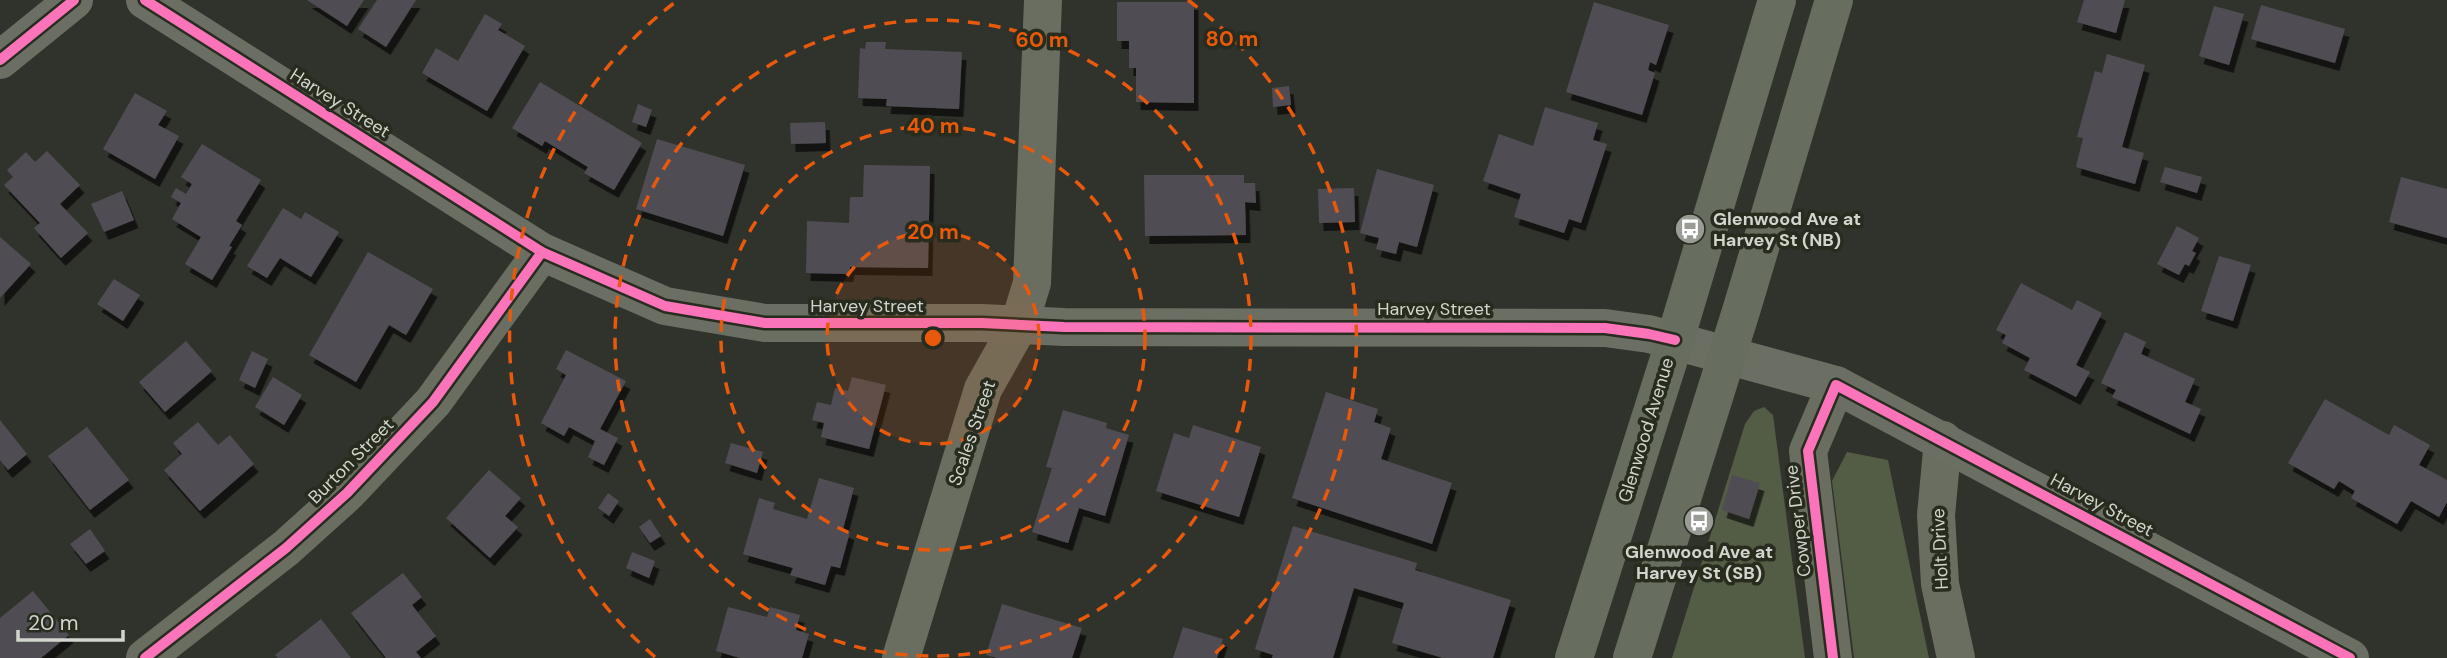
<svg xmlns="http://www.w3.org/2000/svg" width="2447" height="658" font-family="'DM Sans',sans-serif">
<defs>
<filter id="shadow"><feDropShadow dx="4.5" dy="8" stdDeviation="0" flood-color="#0009"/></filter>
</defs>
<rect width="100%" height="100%" fill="#30322c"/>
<!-- green -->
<g fill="#535c44">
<polygon points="1764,407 1773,415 1805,658 1672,658 1745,424 1754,411"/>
<polygon points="1847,452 1888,460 1929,658 1854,658 1832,481"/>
</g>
<!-- building -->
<g fill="#504d52" filter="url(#shadow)">
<polygon points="307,0 364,0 347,26"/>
<polygon points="377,0 416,0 386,47 358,29"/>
<polygon points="2084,0 2125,0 2116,33 2077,22"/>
<polygon points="1117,2 1194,2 1194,103 1136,102 1136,68 1129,68 1129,41 1117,41"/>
<polygon points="1594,2 1669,25 1656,65 1650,62 1648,70 1655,73 1642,115 1566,92"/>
<polygon points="2261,5 2345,29 2335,63 2251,39"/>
<polygon points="2214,6 2244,14 2229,65 2199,56"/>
<polygon points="485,14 502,24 498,30 525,46 487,111 422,73 436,48 458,61"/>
<polygon points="866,42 886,42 885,49 962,52 959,109 886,106 887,99 858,98 860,48 865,49"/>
<polygon points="2107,54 2145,65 2122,147 2144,153 2135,184 2076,167 2083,138 2077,137 2095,71 2102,73"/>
<polygon points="540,82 642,143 614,190 584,173 588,167 545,141 542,146 512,128"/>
<polygon points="1289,86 1291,105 1273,107 1272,88"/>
<polygon points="135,93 167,111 158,125 179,136 155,179 103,149"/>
<polygon points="638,104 652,110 646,127 632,122"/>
<polygon points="1545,107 1598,123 1593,140 1607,144 1581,223 1569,219 1564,233 1514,217 1521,194 1483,181 1499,134 1533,146"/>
<polygon points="825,122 826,143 791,144 790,123"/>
<polygon points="657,139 745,165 723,236 636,209"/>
<polygon points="202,144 261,180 236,221 242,225 229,246 232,247 212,280 185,264 201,237 172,219 181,203 171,197 176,188 186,194 192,184 181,177"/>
<polygon points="47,151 80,185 60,204 88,233 61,258 34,228 40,223 4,185 13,177 7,170 26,152 35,162"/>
<polygon points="864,165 930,166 928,268 850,267 849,274 806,273 807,221 849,223 850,197 863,197"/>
<polygon points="2165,167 2202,177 2197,193 2160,182"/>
<polygon points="1377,169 1434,185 1417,247 1399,242 1396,254 1376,249 1379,238 1360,233"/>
<polygon points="1144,175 1244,175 1244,183 1255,183 1256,203 1245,202 1246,235 1145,236"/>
<polygon points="2401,177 2447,189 2447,238 2389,222"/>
<polygon points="1354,188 1355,222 1319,223 1318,189"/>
<polygon points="122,191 134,220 104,232 91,204"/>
<polygon points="283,208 301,219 305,212 339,232 311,277 280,258 267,278 247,266"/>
<polygon points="2177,226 2199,238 2192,251 2196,253 2189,266 2185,264 2179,275 2157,264"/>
<polygon points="0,237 31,264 0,298"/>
<polygon points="368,252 433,289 406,335 389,325 356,382 309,355"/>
<polygon points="2219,256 2251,265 2233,321 2201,311"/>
<polygon points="114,279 140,295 123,321 97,304"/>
<polygon points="2021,283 2072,310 2077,300 2102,313 2076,365 2090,372 2076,397 2024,370 2030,358 2002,343 2006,335 1996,330"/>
<polygon points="2125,332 2146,342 2141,354 2195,379 2185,402 2201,409 2190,434 2112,397 2116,390 2101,383"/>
<polygon points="186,341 212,371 165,412 139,382"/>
<polygon points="566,350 626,381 600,429 618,438 604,465 588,457 595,441 569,427 564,436 541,423 566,375 556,369"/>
<polygon points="252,351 268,359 255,388 239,380"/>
<polygon points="273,377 302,395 284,425 255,407"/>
<polygon points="852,377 886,385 869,449 821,437 824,423 812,420 817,402 831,405 835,388 848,391"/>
<polygon points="1326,392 1378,409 1374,422 1391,428 1381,459 1452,483 1432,544 1292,498"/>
<polygon points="2325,399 2389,435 2394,425 2430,445 2419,465 2447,480 2447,502 2439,517 2411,501 2397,524 2351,498 2355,491 2339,481 2334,489 2288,463"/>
<polygon points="1063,410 1107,423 1106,428 1129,435 1105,516 1079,508 1068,543 1032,532 1052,468 1046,467"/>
<polygon points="0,420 27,454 8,470 0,460"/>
<polygon points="198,422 218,445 230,435 254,464 200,511 164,470 182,454 173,443"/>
<polygon points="1193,425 1261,447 1239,517 1156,491 1174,433 1189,438"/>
<polygon points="87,427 129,480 90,510 48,456"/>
<polygon points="731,443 763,452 757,473 725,463"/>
<polygon points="489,470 521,498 505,516 518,527 490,558 446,518"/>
<polygon points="1732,475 1760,483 1749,519 1722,510"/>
<polygon points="819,478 854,488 843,529 850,532 840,568 831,566 825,585 790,575 793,568 743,554 759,498 775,503 773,509 807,519"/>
<polygon points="608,493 619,501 609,516 598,508"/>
<polygon points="650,519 661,536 650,543 639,527"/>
<polygon points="1293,526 1417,563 1415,570 1511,600 1493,658 1443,658 1392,643 1404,603 1354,588 1333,658 1272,658 1273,655 1255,649"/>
<polygon points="90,529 105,551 86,564 70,544"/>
<polygon points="632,552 655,561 649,578 626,568"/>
<polygon points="403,573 422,597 412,605 436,636 416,652 421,658 386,658 351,613"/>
<polygon points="33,591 69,635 41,658 0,658 0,618"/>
<polygon points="1002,604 1082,628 1072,658 997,658 986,655"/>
<polygon points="728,607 767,617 770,607 800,615 796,630 809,634 802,658 740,658 716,651"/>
<polygon points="321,619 351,658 278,658 275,655"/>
<polygon points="1183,627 1223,639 1217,658 1173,658"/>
</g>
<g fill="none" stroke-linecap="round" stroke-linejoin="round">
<!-- street -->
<g stroke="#696e61" stroke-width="38">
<polyline points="1943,440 1936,515 1940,584 1956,658"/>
<polyline points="145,658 286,548 347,493 433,402 542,252"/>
<polyline points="901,658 983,389 1019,325 1032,283 1043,0"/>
<polyline points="1833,658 1808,451 1836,385"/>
</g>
<!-- secondary -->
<g stroke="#6b6e62" stroke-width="38">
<polyline points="145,0 542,252 665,306 765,323 982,323 1064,327 1605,328 1649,334 1836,385 2350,658"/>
<polyline points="0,60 74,0"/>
</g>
<!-- primary -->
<g stroke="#676e5f" stroke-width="38">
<polyline points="1574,658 1675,340 1777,0"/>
<polyline points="1632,658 1742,308 1834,0"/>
</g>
<!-- cycleway casing -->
<g stroke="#272c1e" stroke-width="15">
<g id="cycleway">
<polyline points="145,0 542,252 665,306 765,323 982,323 1064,327 1605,328 1649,334 1675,340"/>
<polyline points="0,60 74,0"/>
<polyline points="145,658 286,548 347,493 433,402 542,252"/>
<polyline points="1833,658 1808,451 1836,385 2350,658"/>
</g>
</g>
<!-- cycleway -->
<use href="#cycleway" stroke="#fb73b8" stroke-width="10"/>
</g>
<!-- distance rings -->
<circle cx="933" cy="338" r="106" fill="#e8590c" fill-opacity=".12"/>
<g fill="none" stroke="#e8590c" stroke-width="3.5" stroke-dasharray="12 9">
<circle cx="933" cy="338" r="106"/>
<circle cx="933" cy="338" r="212"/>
<circle cx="933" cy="338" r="318"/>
<path d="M655 657A423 423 0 0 1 678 0M1188 0A423 423 0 0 1 1211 657"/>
</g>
<!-- icons -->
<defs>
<g id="bus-disc" transform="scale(1.575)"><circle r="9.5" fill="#999c95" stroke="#272c1e"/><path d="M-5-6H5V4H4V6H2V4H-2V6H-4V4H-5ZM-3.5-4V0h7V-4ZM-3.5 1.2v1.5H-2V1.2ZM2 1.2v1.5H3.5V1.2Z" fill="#fff"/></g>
</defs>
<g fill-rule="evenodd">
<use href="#bus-disc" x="1690" y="229"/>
<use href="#bus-disc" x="1699" y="521"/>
</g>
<g text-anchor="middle" stroke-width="7" stroke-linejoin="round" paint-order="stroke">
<!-- street labels -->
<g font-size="18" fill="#d2d5cd" stroke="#272c1e">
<text transform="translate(340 103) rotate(32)" y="6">Harvey Street</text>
<text x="867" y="312">Harvey Street</text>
<text x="1434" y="315">Harvey Street</text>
<text transform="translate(1646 430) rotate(-73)" y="6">Glenwood Avenue</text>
<text transform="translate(972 433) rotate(-71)" y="6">Scales Street</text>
<text transform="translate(351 461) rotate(-45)" y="6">Burton Street</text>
<text transform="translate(2102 505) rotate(28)" y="6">Harvey Street</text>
<text transform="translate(1798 521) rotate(-97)" y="6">Cowper Drive</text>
<text transform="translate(1940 549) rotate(-93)" y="6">Holt Drive</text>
</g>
<!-- poi labels -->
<g font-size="18" font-weight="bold" fill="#d2d5cd" stroke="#272c1e" text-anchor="start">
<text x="1713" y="225">Glenwood Ave at<tspan x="1713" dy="21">Harvey St (NB)</tspan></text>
<text x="1699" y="558" text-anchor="middle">Glenwood Ave at<tspan x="1699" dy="21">Harvey St (SB)</tspan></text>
</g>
</g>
<circle cx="933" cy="338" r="10" fill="#e8590c" stroke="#272c1e" stroke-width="3.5"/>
<g font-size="21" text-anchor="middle" font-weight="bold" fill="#e8590c" stroke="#272c1e" stroke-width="7" stroke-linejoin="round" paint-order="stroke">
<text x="1232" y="46">80 m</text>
<text x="1042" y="47">60 m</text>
<text x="933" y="133">40 m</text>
<text x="933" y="239">20 m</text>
</g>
<!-- scale -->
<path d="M18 630v10h105v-10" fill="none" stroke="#d2d5cd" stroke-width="3.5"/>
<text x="28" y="630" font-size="21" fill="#d2d5cd" stroke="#272c1e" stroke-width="5" paint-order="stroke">20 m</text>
</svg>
